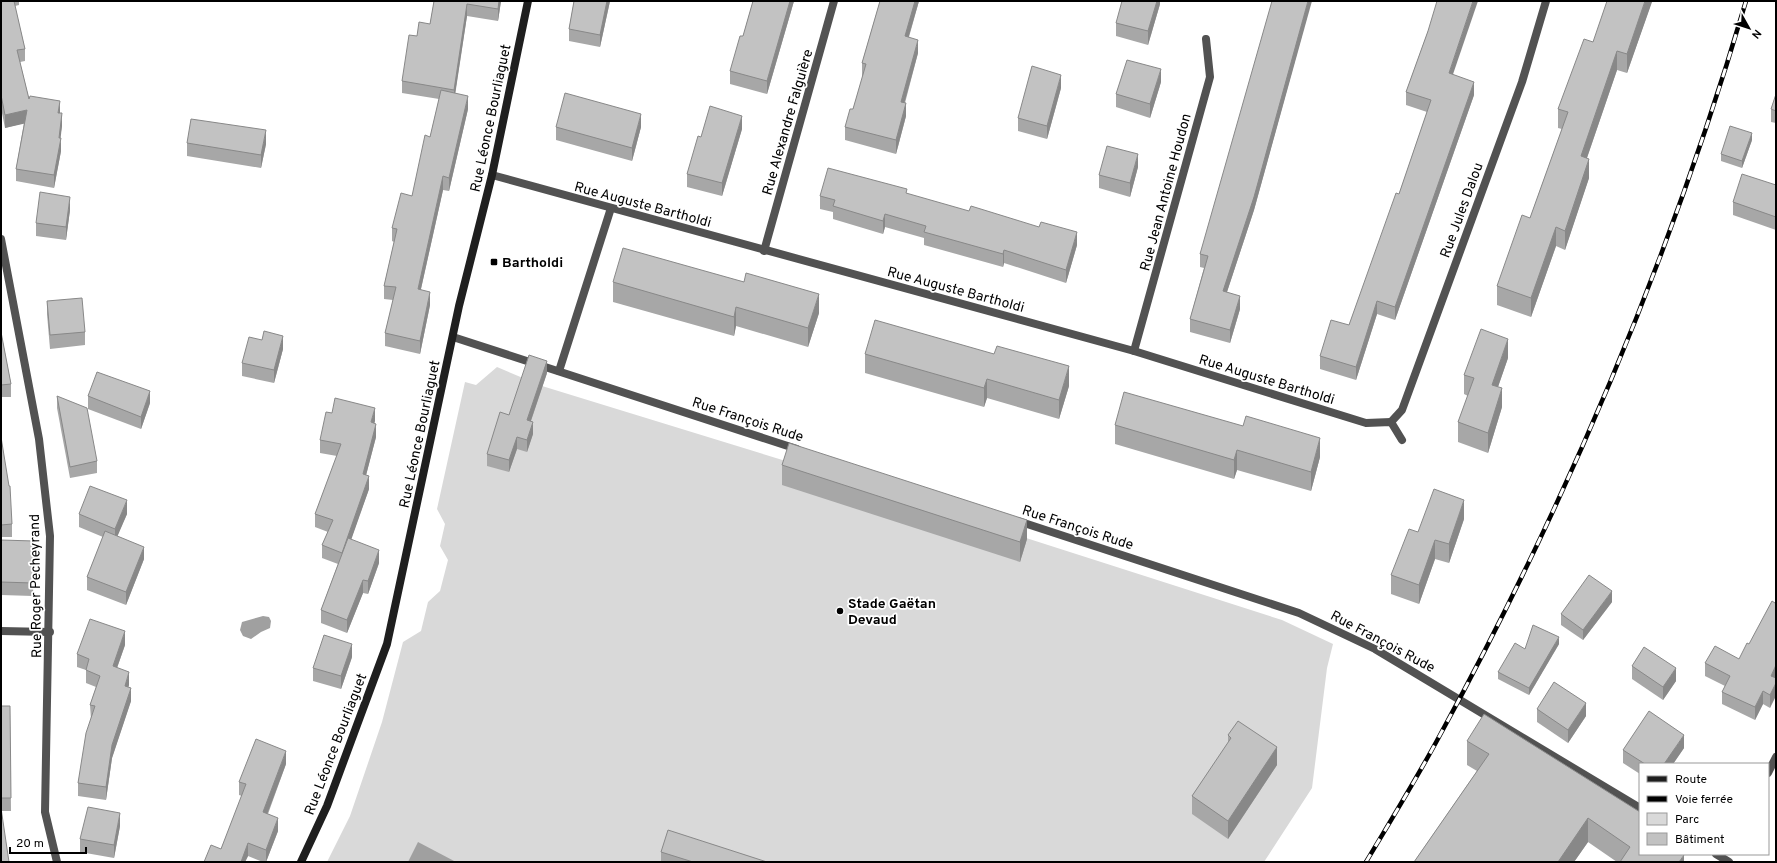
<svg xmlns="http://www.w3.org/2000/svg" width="1777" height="863" font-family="Overpass,sans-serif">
<rect width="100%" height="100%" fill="#fff"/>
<!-- green -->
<polygon fill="#d9d9d9" points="497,367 542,386 789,462 1282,620 1333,644 1327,668 1312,788 1264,862 327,862 350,816 382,722 403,642 421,631 428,602 440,591 448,560 440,546 445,524 437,509 465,382 476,385"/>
<!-- water -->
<g fill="#a0a0a0">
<polygon points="263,616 269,617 271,621 270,628 261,632 251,639 243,636 240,630 242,622"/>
<polygon points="418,842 456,862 408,862"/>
</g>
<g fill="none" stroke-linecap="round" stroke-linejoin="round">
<!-- street -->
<g stroke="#525252" stroke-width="8">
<polyline points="492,175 1134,351 1366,423 1391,422 1402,440"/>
<polyline points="1,239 39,439 50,536 45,812 57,862"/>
<polyline points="764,251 834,1"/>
<polyline points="453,337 797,449"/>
<polyline points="1134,351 1210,77 1206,39"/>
<polyline points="559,371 611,208"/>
<polyline points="1391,422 1402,410 1522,82 1546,1"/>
<polyline points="1018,521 1299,613 1375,649 1640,808"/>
<polyline points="1,631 50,632"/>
<polyline points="1768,773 1776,757"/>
<polyline points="1716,854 1729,862"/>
</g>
<!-- secondary -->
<polyline stroke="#1f1f1f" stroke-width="8" points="301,862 327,806 387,644 459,306 492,175 528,1"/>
<!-- rail casing -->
<g stroke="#000" stroke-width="4.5">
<path id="rail" d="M1366 862C1391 820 1417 778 1440 735 1567 502 1671 256 1746 1"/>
</g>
<!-- rail -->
<use href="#rail" stroke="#fff" stroke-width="3" stroke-dasharray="9" stroke-linecap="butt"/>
</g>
<!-- wall -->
<g fill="#a7a7a7">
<polygon points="1,1 19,1 19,5 15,6 25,49 25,61 20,62 29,99 60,113 62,126 60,138 61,151 54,188 16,181 16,169 24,123 5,128 1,108"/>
<polygon points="434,1 501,1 498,21 467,16 455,93 468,109 449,191 443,190 421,289 430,305 420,354 385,346 385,333 393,300 384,299 384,286 394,242 392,241 392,228 412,196 430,137 439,99 402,93 402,81 417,36 430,24"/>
<polygon points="574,1 610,1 600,47 569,41 569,29"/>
<polygon points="753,1 794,1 767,94 730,84 730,71 743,36"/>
<polygon points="880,1 919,1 909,37 918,53 905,103 906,116 896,154 845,140 845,127 853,109 863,77 862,76 862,63"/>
<polygon points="1160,1 1160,4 1148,45 1116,36 1116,23"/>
<polygon points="1652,1 1627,73 1617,70 1587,158 1589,178 1565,250 1556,246 1531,317 1497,305 1497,286 1530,218 1562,129 1558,128 1558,109 1593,42"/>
<polygon points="1308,13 1254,210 1227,292 1240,309 1230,343 1190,332 1190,319 1204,268 1200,267 1200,254"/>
<polygon points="1428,31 1453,75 1474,95 1395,320 1377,314 1356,380 1320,369 1320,356 1349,325 1399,194 1427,112 1406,105 1406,92"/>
<polygon points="1161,82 1150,118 1116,107 1116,94"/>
<polygon points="1061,88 1047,139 1018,131 1018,118"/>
<polygon points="1776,94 1776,123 1771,122 1771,109"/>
<polygon points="556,127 641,127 632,161 556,140"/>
<polygon points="742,129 722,196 687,187 687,174 701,137"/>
<polygon points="1752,140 1742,168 1721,161 1721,154"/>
<polygon points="187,143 266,144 261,168 187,156"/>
<polygon points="1138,167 1130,197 1099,188 1099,175"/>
<polygon points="1776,185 1776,230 1733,215 1733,202"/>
<polygon points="907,194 1077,245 1066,283 1004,263 1003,267 924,245 924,238 885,227 883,234 833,219 833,212 820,209 820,196"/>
<polygon points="70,210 66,240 36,236 36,223"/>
<polygon points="613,282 819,313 808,347 736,326 734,336 613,302"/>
<polygon points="47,301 85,332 85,345 50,349 47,314"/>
<polygon points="1,332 11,384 11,397 1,397"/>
<polygon points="262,340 283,349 274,383 242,376 242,363"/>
<polygon points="865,354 1069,386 1059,419 987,398 984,407 865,373"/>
<polygon points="1508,358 1498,387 1502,407 1488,453 1458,442 1458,422 1468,396 1464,394 1464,375"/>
<polygon points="547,373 531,421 533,434 527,452 517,449 509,472 487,466 487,454 509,415"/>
<polygon points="57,396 97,461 97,473 70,478 57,408"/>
<polygon points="88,396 150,403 141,429 88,409"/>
<polygon points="375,421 374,423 376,437 366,475 369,489 351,539 379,563 368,594 363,593 347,633 321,623 321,610 338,564 322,558 322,545 328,532 315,527 315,514 337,456 320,453 320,440"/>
<polygon points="1115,425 1320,457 1311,491 1237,470 1234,479 1115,444"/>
<polygon points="1,437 12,524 12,537 1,537"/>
<polygon points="782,465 1027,539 1020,562 782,485"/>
<polygon points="79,514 127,514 117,536 144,559 126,605 87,590 87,577 103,537 79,527"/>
<polygon points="1464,519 1449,563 1435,559 1419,604 1391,594 1391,575 1418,532"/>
<polygon points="1,540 34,554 33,596 1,595"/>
<polygon points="1612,602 1583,640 1561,625 1561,614"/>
<polygon points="1559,644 1529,695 1498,679 1498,672 1525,649"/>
<polygon points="125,645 117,668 129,685 128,687 131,701 112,758 106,800 78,796 78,783 91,719 90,705 96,687 86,683 86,670 77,667 77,654"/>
<polygon points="352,657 341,689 313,681 313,668"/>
<polygon points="1705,663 1776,678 1770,708 1763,704 1755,720 1722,704 1722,692 1725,686 1705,676"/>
<polygon points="1632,666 1676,681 1663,700 1632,679"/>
<polygon points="1,706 10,706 11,811 1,811 1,862"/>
<polygon points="1537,709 1586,716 1568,743 1537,722"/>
<polygon points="1228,735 1277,765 1228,839 1192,814 1192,796 1228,744"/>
<polygon points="1467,741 1684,862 1617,862 1588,842 1574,862 1414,862 1477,771 1467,765"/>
<polygon points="1684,748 1673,764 1640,764 1640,774 1623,763 1623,750"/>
<polygon points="286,764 268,814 278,831 266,862 263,862 248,856 245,862 204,862 221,849 242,796 239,795 239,782"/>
<polygon points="120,826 114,858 80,852 80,839"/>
<polygon points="661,852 767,862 661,862"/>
</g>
<!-- shaded-wall -->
<g fill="#888">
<polygon points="499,1 501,1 498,21 498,9"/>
<polygon points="607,1 610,1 600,47 600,35"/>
<polygon points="790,1 794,1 767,94 767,81"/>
<polygon points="915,1 919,1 905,49 905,36"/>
<polygon points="1157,1 1160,1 1160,4 1148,45 1148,31"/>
<polygon points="1308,1 1312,1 1254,210 1223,304 1223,291"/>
<polygon points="1473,1 1478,1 1449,86 1449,73"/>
<polygon points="1645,1 1652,1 1652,2 1627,73 1627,54"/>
<polygon points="467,4 467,16 454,102 454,90"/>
<polygon points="918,40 918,53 901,115 901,102"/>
<polygon points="1617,51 1617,70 1581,175 1581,156"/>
<polygon points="1161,69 1161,82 1150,118 1150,104"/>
<polygon points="1061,75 1061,88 1047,139 1047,126"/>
<polygon points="1474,82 1474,95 1395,320 1395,307"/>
<polygon points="468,96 468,109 449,191 449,178"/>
<polygon points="60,101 60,113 58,113"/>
<polygon points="906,103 906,116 896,154 896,140"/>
<polygon points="27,110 27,123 5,128 5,115"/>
<polygon points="62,113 62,126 59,151 59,138"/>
<polygon points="641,114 641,127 632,161 632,148"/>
<polygon points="742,116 742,129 722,196 722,183"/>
<polygon points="266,130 266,144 261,168 261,155"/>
<polygon points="1752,133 1752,140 1742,168 1742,161"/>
<polygon points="61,138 61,151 54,188 54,175"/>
<polygon points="1138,154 1138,167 1130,197 1130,183"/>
<polygon points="1589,159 1589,178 1565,250 1565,231"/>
<polygon points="443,176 443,190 418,302 418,289"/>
<polygon points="70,197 70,210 66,240 66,227"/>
<polygon points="885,214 885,227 883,234 883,221"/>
<polygon points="1556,227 1556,246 1531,317 1531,298"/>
<polygon points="1077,232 1077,245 1066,283 1066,270"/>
<polygon points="1004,250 1004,263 1003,267 1003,254"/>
<polygon points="430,292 430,305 420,354 420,341"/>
<polygon points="819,294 819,313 808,347 808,328"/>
<polygon points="1240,296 1240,309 1230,343 1230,330"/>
<polygon points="1377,301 1377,314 1356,380 1356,367"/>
<polygon points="736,307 736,326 734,336 734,317"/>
<polygon points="283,336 283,349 274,383 274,370"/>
<polygon points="1508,339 1508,358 1492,404 1492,385"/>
<polygon points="547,361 547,373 527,432 527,420"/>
<polygon points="1069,366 1069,386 1059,419 1059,400"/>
<polygon points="987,379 987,398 984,407 984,388"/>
<polygon points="1502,388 1502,407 1488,453 1488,433"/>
<polygon points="150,391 150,403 141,429 141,417"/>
<polygon points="375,408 375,421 371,435 371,422"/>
<polygon points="533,422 533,434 527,452 527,440"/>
<polygon points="376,424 376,437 363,487 363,474"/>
<polygon points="517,437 517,449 509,472 509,460"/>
<polygon points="1320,438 1320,457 1311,491 1311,472"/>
<polygon points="1237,450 1237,470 1234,479 1234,460"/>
<polygon points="369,476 369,489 342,566 342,553"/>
<polygon points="127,500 127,514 115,542 115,529"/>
<polygon points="1464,500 1464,519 1449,563 1449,544"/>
<polygon points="1027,520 1027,539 1020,562 1020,542"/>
<polygon points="1435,540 1435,559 1419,604 1419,585"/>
<polygon points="144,547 144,559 126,605 126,592"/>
<polygon points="379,550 379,563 368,594 368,581"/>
<polygon points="363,580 363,593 347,633 347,620"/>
<polygon points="1612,591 1612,602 1583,640 1583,630"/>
<polygon points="125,631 125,645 113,679 113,666"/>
<polygon points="1559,637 1559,644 1529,695 1529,688"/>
<polygon points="352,644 352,657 341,689 341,676"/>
<polygon points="1776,665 1776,678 1771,688 1771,676"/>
<polygon points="1676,668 1676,681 1663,700 1663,687"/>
<polygon points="129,672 129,685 125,699 125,686"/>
<polygon points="1776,683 1776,696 1770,708 1770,695"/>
<polygon points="131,688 131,701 112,758 106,800 106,787 112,745"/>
<polygon points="1763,691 1763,704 1755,720 1755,707"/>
<polygon points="1586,703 1586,716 1568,743 1568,730"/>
<polygon points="1684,735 1684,748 1673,764 1664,764"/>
<polygon points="1277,747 1277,765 1228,839 1228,821"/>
<polygon points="286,751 286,764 263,825 263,812"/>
<polygon points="120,813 120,826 114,858 114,845"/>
<polygon points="278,818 278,831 266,862 266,850"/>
<polygon points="1588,818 1588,842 1574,862 1558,862"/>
<polygon points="248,843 248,856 245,862 241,862"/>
<polygon points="1684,855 1684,862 1679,862"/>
</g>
<!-- building -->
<g fill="#c2c2c2" stroke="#888">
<polygon points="1,1 14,1 25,49 17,50 29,99 30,96 60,101 58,113 62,113 59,138 61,138 54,175 16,169 27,110 5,115 1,95"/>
<polygon points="434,1 499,1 498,9 467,4 454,90 402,81 409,35 417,36 419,22 430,24"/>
<polygon points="574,1 607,1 600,35 569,29"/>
<polygon points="753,1 790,1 767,81 730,71 740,36 743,36"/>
<polygon points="880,1 915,1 905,36 918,40 901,102 906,103 896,140 845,127 850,109 853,109 866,64 862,63"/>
<polygon points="1122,1 1157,1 1148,31 1116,23"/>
<polygon points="1272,1 1308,1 1254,197 1223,291 1240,296 1230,330 1190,319 1208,256 1200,254"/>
<polygon points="1437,1 1473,1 1449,73 1474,82 1395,307 1377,301 1356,367 1320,356 1331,320 1349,325 1396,193 1399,194 1431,100 1406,92 1428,31"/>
<polygon points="1607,1 1645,1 1627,54 1617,51 1581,156 1589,159 1565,231 1556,227 1531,298 1497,286 1522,215 1530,218 1568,112 1558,109 1584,39 1593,42"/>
<polygon points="1127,60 1161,69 1150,104 1116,94"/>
<polygon points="1032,66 1061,75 1047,126 1018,118"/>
<polygon points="441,90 468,96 449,178 443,176 418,289 430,292 420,341 385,333 396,287 384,286 397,229 392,228 401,193 412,196 425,135 430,137"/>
<polygon points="565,93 641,114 632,148 556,127"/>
<polygon points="1776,94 1776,111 1771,109"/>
<polygon points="710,106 742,116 722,183 687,174 698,136 701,137"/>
<polygon points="191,119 266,130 261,155 187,143"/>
<polygon points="1730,126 1752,133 1742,161 1721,154"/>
<polygon points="1107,146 1138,154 1130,183 1099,175"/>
<polygon points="828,168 907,189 906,193 969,211 971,206 1039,227 1041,222 1077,232 1066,270 1004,250 1003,254 924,232 926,226 885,214 883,221 833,206 835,200 820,196"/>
<polygon points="1742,174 1776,185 1776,217 1733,202"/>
<polygon points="40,192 70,197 66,227 36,223"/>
<polygon points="623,248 744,282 746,273 819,294 808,328 736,307 734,317 613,282"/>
<polygon points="82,298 85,332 50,335 47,301"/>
<polygon points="875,320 994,354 997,346 1069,366 1059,400 987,379 984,388 865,354"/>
<polygon points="1481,329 1508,339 1492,385 1502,388 1488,433 1458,422 1474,378 1464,375"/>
<polygon points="264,331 283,336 274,370 242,363 249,337 262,340"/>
<polygon points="1,332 11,384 1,385"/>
<polygon points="529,355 547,361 527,420 533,422 527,440 517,437 509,460 487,454 500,412 509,415"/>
<polygon points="97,372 150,391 141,417 88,396"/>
<polygon points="1124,392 1243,426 1246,416 1320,438 1311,472 1237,450 1234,460 1115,425"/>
<polygon points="57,396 87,408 97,461 70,467"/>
<polygon points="335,398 375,408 371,422 376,424 363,474 369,476 342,553 322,545 333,520 315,514 341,444 320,440 326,412 332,413"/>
<polygon points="1,437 9,486 10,486 12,524 1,525"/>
<polygon points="789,443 1027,520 1020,542 782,465"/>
<polygon points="90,486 127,500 115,529 79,514"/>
<polygon points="1434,489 1464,500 1449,544 1435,540 1419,585 1391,575 1409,529 1418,532"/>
<polygon points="105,531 144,547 126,592 87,577"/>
<polygon points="348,538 379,550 368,581 363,580 347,620 321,610"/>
<polygon points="1,540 34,541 33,583 1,582"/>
<polygon points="1589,575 1612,591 1583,630 1561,614"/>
<polygon points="1772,601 1775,603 1776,601 1776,665 1771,676 1776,678 1776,683 1770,695 1763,691 1755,707 1722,692 1730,676 1705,663 1715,646 1739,659 1747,643 1749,644"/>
<polygon points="90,619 125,631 113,666 129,672 125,686 131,688 112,745 106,787 78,783 86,733 95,706 90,705 100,676 86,670 89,659 77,654"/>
<polygon points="1533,625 1559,637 1529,688 1498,672 1515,643 1525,649"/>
<polygon points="324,635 352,644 341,676 313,668"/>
<polygon points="1644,647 1676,668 1663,687 1632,666"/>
<polygon points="1554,682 1586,703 1568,730 1537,709"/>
<polygon points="1,706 10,706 11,798 1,798"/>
<polygon points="1649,711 1684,735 1664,764 1645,764 1623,750"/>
<polygon points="1484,714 1640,812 1640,854 1684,854 1684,855 1679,862 1620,862 1630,847 1588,818 1558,862 1414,862 1489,754 1467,741"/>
<polygon points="1238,721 1277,747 1228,821 1192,796 1231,738 1228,735"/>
<polygon points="256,739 286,751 263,812 278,818 266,850 248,843 241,862 204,862 211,845 221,849 246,784 239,782"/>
<polygon points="88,807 120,813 114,845 80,839"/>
<polygon points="1,808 9,862 1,862"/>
<polygon points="668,830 767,862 693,862 661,852"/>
</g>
<!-- markers -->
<g fill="#000" stroke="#fff" stroke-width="1.5">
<rect x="490" y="258" width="8" height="8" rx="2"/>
<circle cx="840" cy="611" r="4"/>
</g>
<g text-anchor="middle" stroke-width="3.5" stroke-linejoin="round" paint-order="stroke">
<!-- street labels -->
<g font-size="14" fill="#000" stroke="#fff">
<text transform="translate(490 118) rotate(-78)" y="5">Rue Léonce Bourliaguet</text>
<text transform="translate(787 122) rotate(-74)" y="5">Rue Alexandre Falguière</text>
<text transform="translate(1165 192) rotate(-75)" y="5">Rue Jean Antoine Houdon</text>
<text transform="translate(643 204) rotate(15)" y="5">Rue Auguste Bartholdi</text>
<text transform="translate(1461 210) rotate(-70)" y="5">Rue Jules Dalou</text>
<text transform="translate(956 289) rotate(15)" y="5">Rue Auguste Bartholdi</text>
<text transform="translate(1267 379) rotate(17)" y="5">Rue Auguste Bartholdi</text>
<text transform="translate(748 419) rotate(18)" y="5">Rue François Rude</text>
<text transform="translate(419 434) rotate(-78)" y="5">Rue Léonce Bourliaguet</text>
<text transform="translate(1078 527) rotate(18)" y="5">Rue François Rude</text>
<text transform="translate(35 586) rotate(-91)" y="5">Rue Roger Pecheyrand</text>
<text transform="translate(1383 641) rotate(28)" y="5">Rue François Rude</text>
<text transform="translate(335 744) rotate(-69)" y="5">Rue Léonce Bourliaguet</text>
</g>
<!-- poi labels -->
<g font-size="14" font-weight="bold" fill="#000" stroke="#fff" text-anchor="start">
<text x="502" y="267">Bartholdi</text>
<text x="848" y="608">Stade Gaëtan<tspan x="848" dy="16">Devaud</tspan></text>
</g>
</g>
<!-- border -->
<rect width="1777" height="863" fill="none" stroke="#000000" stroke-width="4"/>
<!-- legend -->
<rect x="1639" y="763" width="130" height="92" fill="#ffffff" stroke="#999999"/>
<rect x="1647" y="776" width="20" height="6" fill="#1f1f1f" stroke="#999999"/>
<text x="1675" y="783" font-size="12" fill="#000000">Route</text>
<rect x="1647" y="796" width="20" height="6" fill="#000000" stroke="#999999"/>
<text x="1675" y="803" font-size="12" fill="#000000">Voie ferrée</text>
<rect x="1647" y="813" width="20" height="12" fill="#d9d9d9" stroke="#999999"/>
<text x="1675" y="823" font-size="12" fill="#000000">Parc</text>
<rect x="1647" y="833" width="20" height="12" fill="#c2c2c2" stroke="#999999"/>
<text x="1675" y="843" font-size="12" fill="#000000">Bâtiment</text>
<!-- north arrow -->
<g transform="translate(1749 28) rotate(129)" stroke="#ffffff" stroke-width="3" paint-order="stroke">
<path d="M0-3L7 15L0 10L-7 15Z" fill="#000000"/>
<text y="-6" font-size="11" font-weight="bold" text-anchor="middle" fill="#000000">N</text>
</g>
<!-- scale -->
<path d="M10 847v6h76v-6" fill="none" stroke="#000000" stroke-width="2"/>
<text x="16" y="847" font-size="12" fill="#000000" stroke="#ffffff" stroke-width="3" paint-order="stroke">20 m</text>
</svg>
